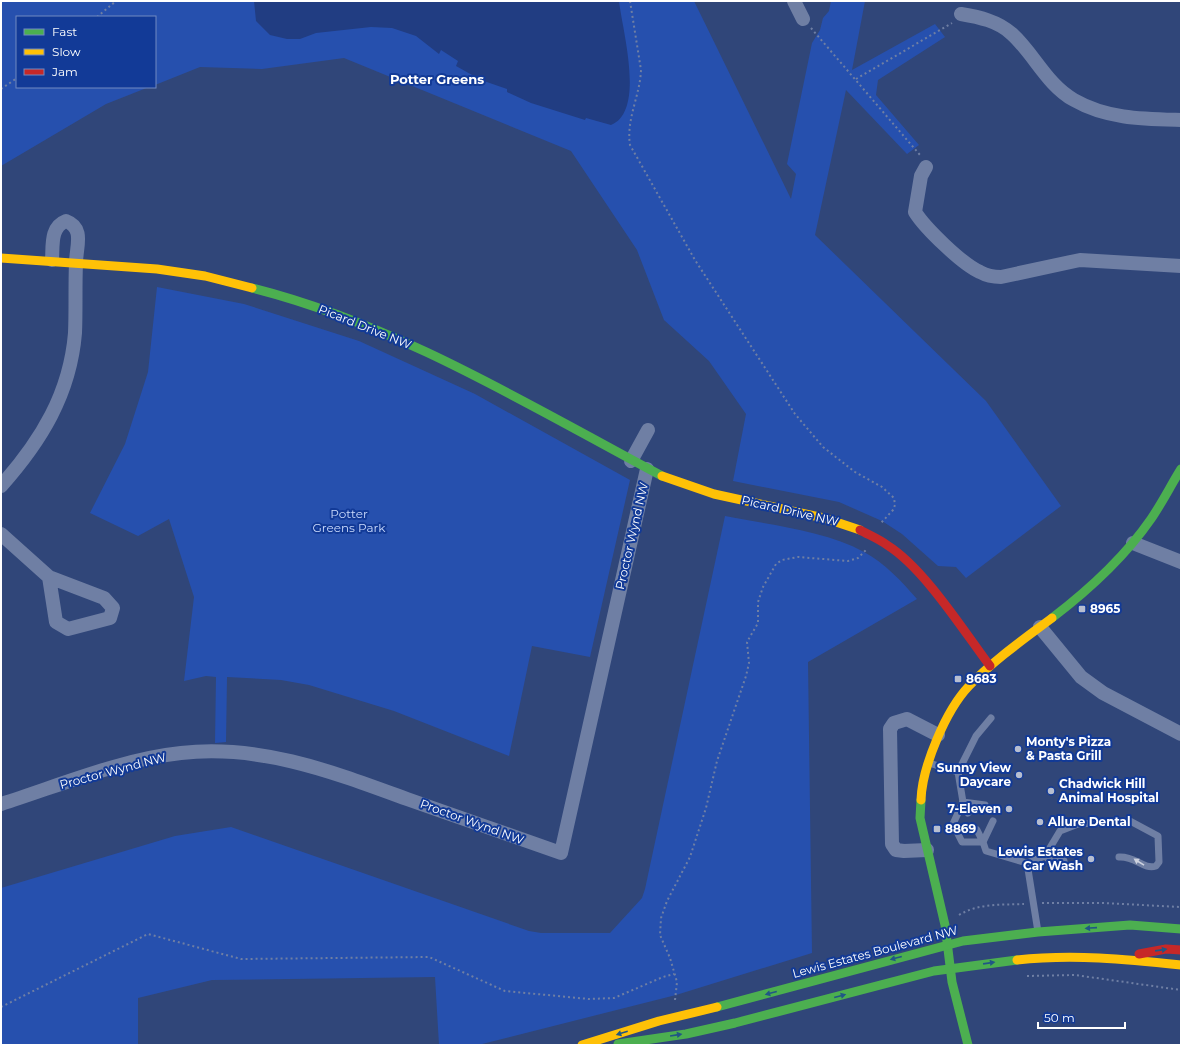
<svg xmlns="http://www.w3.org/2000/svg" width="1182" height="1046" font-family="Montserrat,sans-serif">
<rect width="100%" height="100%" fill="#304679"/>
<!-- green -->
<g fill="#2650ae">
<polygon points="1,1 694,1 791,199 796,174 787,164 812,43 820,30 823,18 829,11 831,1 865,1 852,70 935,24 945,37 878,80 876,95 919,145 907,154 846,90 815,235 986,401 1061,506 966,578 956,567 938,566 902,534 882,521 839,502 733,481 746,414 709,361 664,320 637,250 571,151 344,58 262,69 200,67 155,85 155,17 17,17 17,87 149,87 106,104 1,166"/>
<polygon points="157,287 244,304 359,341 475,394 630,480 590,657 532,646 509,756 394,711 309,685 281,680 227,677 226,742 215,743 216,677 206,676 184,681 194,597 169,519 138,536 90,513 125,444 148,372"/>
<path d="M725 516C769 525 824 530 864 552 885 563 901 581 917 599L808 662 812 953 676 995 478 1045H439L435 977 212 980 138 998V1045H1V888L175 836 231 827 529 931 541 933H610L642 898 645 889Z"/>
</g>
<!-- water -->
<path fill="#213d82" d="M254 1H619C622 29 646 111 611 125L586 118 585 120 531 103 507 92V89L481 80 456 66 458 61 441 50 439 54 416 36 392 28 371 27 316 33 300 39H287L270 35 256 21Z"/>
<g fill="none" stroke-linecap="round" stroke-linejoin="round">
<!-- path -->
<g stroke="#6f7fa4" stroke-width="2" stroke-dasharray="2 3" stroke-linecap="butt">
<path d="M630 1 641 70C640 96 626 119 630 145L695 260 795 414 823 447 855 472 882 487 894 498 895 505 893 510 881 523"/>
<polyline points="97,17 116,1"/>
<polyline points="811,28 920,155"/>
<polyline points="856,79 952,23"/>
<polyline points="1,89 17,78"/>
<polyline points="1042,903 1102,903 1181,907"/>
<path d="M959 915C979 903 1001 905 1024 904"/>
<polyline points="1027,976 1075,975 1181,990"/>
<polyline points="675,1000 677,982 670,958 660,935 661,918 667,901 690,857 706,808 717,761 746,676 749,663 747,642 758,623 758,602 763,587 776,564 782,560 798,557 848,561 858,558 866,550"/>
<polyline points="1,1007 148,934 241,959 429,957 505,991 589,999 614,998 663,977 674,974"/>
</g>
<!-- lane -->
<g stroke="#6f7fa4" stroke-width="7">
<polyline points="929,763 958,772 963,802 985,805"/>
<polyline points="958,772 976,736 991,718"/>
<polyline points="963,802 953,824 962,842 983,842 977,830"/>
<polyline points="963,802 968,813"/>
<polyline points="993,821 983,842 986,851 1027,863 1038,932"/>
<polyline points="1045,856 1052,862 1064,861"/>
<path d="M1027 863 1045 856 1060 831 1078 824 1130 821 1158 836 1159 862 1156 866C1143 870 1136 856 1119 857"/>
</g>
<!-- street -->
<g stroke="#6f7fa4" stroke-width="14">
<polyline points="794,1 803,19"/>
<path d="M961 14C979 17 998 21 1012 34 1034 54 1047 85 1074 100 1107 119 1144 119 1181 120"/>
<path d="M926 167 921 176 915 212C925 228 962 264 980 272 987 276 993 277 1001 277L1080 260 1181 266"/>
<polyline points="631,461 648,430"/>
<path d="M1 486C41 441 70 394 75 333 76 310 75 287 76 263 76 247 85 228 66 221 50 227 53 246 52 260"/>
<polyline points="1,534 49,577 104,598 113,608 110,618 68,629 56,622 49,577"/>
<polyline points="1133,543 1181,562"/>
<polyline points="1040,627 1081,677 1103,693 1181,734"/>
<path d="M1 804C58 786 122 759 181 753 261 744 333 772 407 799 458 817 510 835 561 853L647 469"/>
<polyline points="927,850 904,851 896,850 892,844 890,729 894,723 907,719 938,735"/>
</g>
<!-- fast -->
<g stroke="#4caf50" stroke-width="9">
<path d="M252 288C399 325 530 406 662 476"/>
<path d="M1052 618C1090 589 1124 558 1151 519 1162 503 1171 485 1181 469"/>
<polyline points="921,800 920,818 945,925 952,982 968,1045"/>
<polyline points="717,1007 963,941 1038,932 1130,925 1181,929"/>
<polyline points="618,1044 686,1034 735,1023 934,971 1017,960"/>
</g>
<!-- slow -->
<g stroke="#ffc107" stroke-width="9">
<polyline points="1,258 157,269 205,276 252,288"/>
<polyline points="662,476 714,494 824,518 860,530"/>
<path d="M921 800C922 767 946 710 969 686 994 660 1024 639 1052 618"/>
<path d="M1017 960C1072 954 1126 959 1181 965"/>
<polyline points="582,1045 659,1021 717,1007"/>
</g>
<!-- jam -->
<g stroke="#c62828" stroke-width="9">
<path d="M860 530C869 535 879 539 887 545 924 568 963 630 990 666"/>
<polyline points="1139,954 1166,949 1181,950"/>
</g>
</g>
<!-- one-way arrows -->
<defs><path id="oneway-solid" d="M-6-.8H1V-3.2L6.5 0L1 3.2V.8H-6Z"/></defs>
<use fill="#cdd2df" href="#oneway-solid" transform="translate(1139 862) rotate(-148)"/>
<g fill="#205785">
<use href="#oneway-solid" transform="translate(1091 928) rotate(176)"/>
<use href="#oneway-solid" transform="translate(1161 950) rotate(-8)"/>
<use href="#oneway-solid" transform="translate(896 958) rotate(165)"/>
<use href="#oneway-solid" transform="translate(989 963) rotate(-8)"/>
<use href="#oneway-solid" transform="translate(771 993) rotate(165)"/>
<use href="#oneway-solid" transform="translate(840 996) rotate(-15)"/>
<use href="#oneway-solid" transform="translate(622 1033) rotate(163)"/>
<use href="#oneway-solid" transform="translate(676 1035) rotate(-9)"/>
</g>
<!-- markers -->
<g fill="#b7bed0" stroke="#123a97" stroke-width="1.5">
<rect x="1078" y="605" width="8" height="8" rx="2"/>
<rect x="954" y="675" width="8" height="8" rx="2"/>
<circle cx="1018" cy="749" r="4"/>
<circle cx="1019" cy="775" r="4"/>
<circle cx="1051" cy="791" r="4"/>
<circle cx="1009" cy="809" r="4"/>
<circle cx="1040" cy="822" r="4"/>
<rect x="933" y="825" width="8" height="8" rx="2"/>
<circle cx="1091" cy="859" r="4"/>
</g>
<g text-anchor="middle" stroke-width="4" stroke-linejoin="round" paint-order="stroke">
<!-- street labels -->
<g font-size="12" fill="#fff" stroke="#123a97">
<text transform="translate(365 327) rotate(22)" y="4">Picard Drive NW</text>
<text transform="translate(790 511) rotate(13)" y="4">Picard Drive NW</text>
<text transform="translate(632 536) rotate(-77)" y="4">Proctor Wynd NW</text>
<text transform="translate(113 771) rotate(-15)" y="4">Proctor Wynd NW</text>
<text transform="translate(472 822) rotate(20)" y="4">Proctor Wynd NW</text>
<text transform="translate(875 952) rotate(-15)" y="4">Lewis Estates Boulevard NW</text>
</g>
<!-- park labels -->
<g font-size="12" fill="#cbdbfd" stroke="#123a97">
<text x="349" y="518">Potter<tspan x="349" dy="14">Greens Park</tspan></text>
</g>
<!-- poi labels -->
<g font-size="12" font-weight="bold" fill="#fff" stroke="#123a97" text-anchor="start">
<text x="1090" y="613">8965</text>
<text x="966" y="683">8683</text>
<text x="1026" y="746">Monty's Pizza<tspan x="1026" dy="14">&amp; Pasta Grill</tspan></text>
<text x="1011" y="772" text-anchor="end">Sunny View<tspan x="1011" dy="14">Daycare</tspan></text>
<text x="1059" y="788">Chadwick Hill<tspan x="1059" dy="14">Animal Hospital</tspan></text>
<text x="1001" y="813" text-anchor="end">7-Eleven</text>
<text x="1048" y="826">Allure Dental</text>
<text x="945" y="833">8869</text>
<text x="1083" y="856" text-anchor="end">Lewis Estates<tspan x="1083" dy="14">Car Wash</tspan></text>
</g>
<!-- neighbourhood labels -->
<g font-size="13" font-weight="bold" fill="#fff" stroke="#123a97">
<text x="437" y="84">Potter Greens</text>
</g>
</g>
<!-- border -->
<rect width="1182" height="1046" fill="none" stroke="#ffffff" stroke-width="4"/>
<!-- legend -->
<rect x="16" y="16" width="140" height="72" fill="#123a97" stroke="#7189c1"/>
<rect x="24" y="29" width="20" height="6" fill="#4caf50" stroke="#7189c1"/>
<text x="52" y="36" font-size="12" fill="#ffffff">Fast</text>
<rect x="24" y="49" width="20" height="6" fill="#ffc107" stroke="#7189c1"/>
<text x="52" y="56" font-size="12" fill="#ffffff">Slow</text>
<rect x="24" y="69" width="20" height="6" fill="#c62828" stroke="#7189c1"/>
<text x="52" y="76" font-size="12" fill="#ffffff">Jam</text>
<!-- scale -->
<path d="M1038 1022v6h87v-6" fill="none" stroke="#ffffff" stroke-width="2"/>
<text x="1044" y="1022" font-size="12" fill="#ffffff" stroke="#123a97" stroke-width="3" paint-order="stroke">50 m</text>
</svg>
